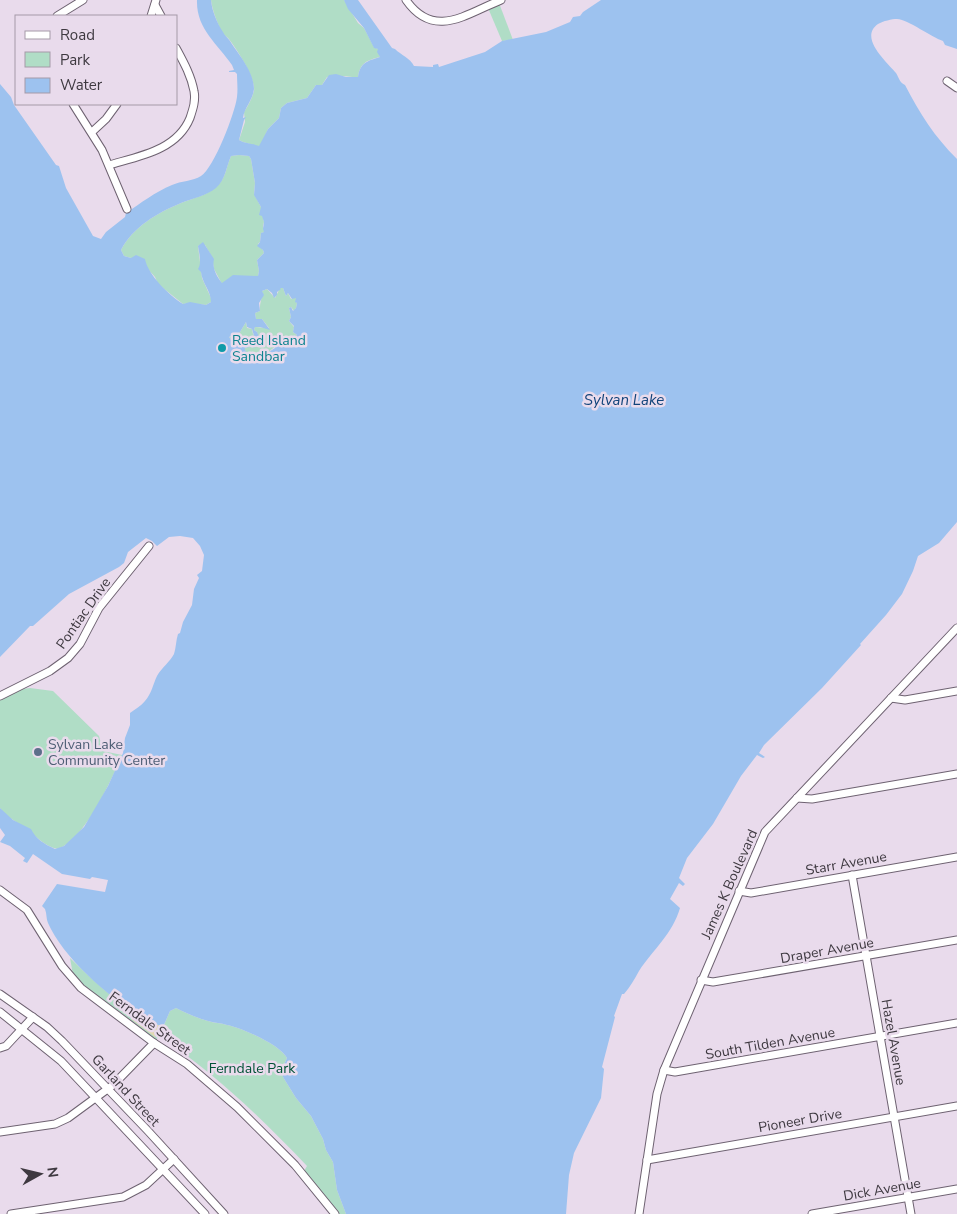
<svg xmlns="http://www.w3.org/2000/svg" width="957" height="1214" font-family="'Nunito Sans',sans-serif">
<rect width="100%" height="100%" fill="#e9dbec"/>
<!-- green -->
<g fill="#b0ddc6">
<path d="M211 0H344L358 23 364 28 374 47 378 49 380 57C367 60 360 63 358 77 347 77 338 74 327 77L322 85H316L307 98 287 103 281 108 279 118 268 129 260 147 243 142 239 140 245 122 244 112C248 106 252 98 254 91 256 78 236 48 228 38 226 36 224 35 222 33 218 24 212 10 211 0Z"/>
<polygon points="499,3 513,40 502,41 488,8"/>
<path d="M239 155 249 156 251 159 255 183 254 194 261 207 264 222 263 226 265 232 261 233 260 242 258 244 263 250 264 253 257 260 259 271 258 276H239L222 284 214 269 212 257 205 245H201L198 246 202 278 211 298V302L206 305 190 303 183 304 158 284 155 277 146 267 131 258 124 256 121 250C133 227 157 213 181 203 193 198 206 196 216 187 226 179 226 167 231 156Z"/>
<path d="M280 288H283L286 296 288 293 291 299 296 297V302L297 303 296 308 294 311 291 307 289 308 291 317 289 321 294 327 293 332 297 335 290 341 274 345 275 347C262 355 258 372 245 350V348L251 346 255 347 251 339 247 341 238 340V344H234L229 338 233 334 240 332 246 322 247 328 252 329 253 334 258 338 257 332 254 330 255 327 269 328 262 319H256L255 313 260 311C259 304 263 296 262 291L267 289 275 298Z"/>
<path d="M30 688 53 691 99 736 103 751 122 755C111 781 85 839 58 849 44 847 36 835 25 828 16 821 6 817 0 808V700C9 693 19 689 30 688Z"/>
<path d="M70 958C97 984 128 1014 163 1027L170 1011 176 1008C186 1013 197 1018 208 1021 214 1023 221 1023 227 1025 242 1028 281 1045 287 1058L282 1069 283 1077 296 1098 311 1116 323 1139 326 1150 333 1162 337 1190 346 1214H338L304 1171 307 1166C261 1118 215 1073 159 1036L156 1040 82 984 73 975Z"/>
</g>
<!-- sand -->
<polygon fill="#e1d7b2" points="134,1012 152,1023 161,1026 155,1037 131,1019"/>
<!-- water -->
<path fill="#9dc2ef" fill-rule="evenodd" d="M197 0H211C212 11 217 23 223 32 224 35 228 38 230 41 239 55 254 72 254 89 253 100 244 108 243 118L246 117 244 120 239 140C245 144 252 143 259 146L268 129 279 118 281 108 287 103 307 98 316 85H322L329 75 336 74 346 77H358C360 63 367 61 380 57L377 52 378 49 374 48 364 28 348 9 344 0H358L392 48 395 49C401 55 410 58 414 66L433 67V65L438 64 439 67 485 52 502 41 546 32 570 22 573 17 580 16 583 12 601 0H957V49L945 45 943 41C931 37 909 20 897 19 892 19 883 21 878 24 858 38 888 63 896 73 899 78 900 83 905 85 920 114 934 136 957 159V522L939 543 918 556 913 571 902 594 886 615 860 644 861 645 822 688 764 745 759 753 765 757 763 758 757 755 741 776 713 824 687 858 679 878 685 884 683 886 679 883 670 899 680 908C673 933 653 950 639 971 634 980 630 987 624 994H622L614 1016 615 1017 602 1067 604 1069 601 1098 574 1153 569 1175 566 1214H346L337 1190 333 1162 326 1150 323 1139 311 1116 296 1098 283 1077 282 1069 287 1058C281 1045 242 1028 227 1025 221 1023 215 1023 208 1021 197 1018 186 1013 176 1008L170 1011 163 1027C124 1012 65 962 48 923 46 919 47 914 45 909L42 906 57 884 105 892 108 880 92 877 90 879 62 874 33 854 27 863 23 861 25 858 10 846 0 842 5 835 0 828V808L13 820 31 829C36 839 44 844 55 849L64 846 84 827 108 786 123 753 125 738 130 725V713C135 709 141 706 145 701 152 693 153 684 157 676 162 667 170 662 174 654 176 648 176 640 178 634L180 633 183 622 192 605 194 589 199 578 197 575 202 571 204 555 200 546 193 538 180 536 169 537 157 546 152 541 146 538 128 552 124 563 119 567 69 594 33 626H30L0 657V84L11 97 14 105 56 165 59 166 66 188 93 236 101 239 106 232 125 217 126 213C141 203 155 192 172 185 181 181 193 181 201 176 214 168 235 113 237 97 238 89 237 81 237 74L235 72H229V71L234 70 232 65C218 44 196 29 197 0ZM239 155 249 156 251 159 255 183 254 195 261 207 259 215 262 216 264 222 263 229 264 232 261 233 260 242 257 246 263 250 264 253 257 260 259 271 258 276 233 275 222 283C216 276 212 267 214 259L203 242 198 246C199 253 202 263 198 269L201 272C202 283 211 291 211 302L206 305 190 302 183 304C169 295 148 275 145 259L136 255 131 258 124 256 121 250C133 227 157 213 181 203 193 198 206 196 216 188 226 179 226 167 231 156ZM280 288H283L286 296 288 293 292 299 296 298 295 302 297 303 296 308 293 311 291 307 289 308 291 317 289 321 294 326 293 332 297 335 290 341 274 345 275 348 264 355 260 361C253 362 249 355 245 350V348L253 346V348L255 347 251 339 247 341 245 339 238 340V344H234L229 337 240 332 246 322 247 327 252 329 255 339 259 337 257 332 254 330 255 327H260L270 330 262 319H256L255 313 260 311 259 303 264 295 262 291 267 289 272 293 274 298 277 295V292L281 289Z"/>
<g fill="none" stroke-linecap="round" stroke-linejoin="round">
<!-- minor casing -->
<g stroke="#6e6271" stroke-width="9">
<g id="minor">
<path d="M406 0C434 40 466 14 501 0"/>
<polyline points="155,5 161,16"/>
<polyline points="57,16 83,0"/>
<polyline points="151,16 156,0"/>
<polyline points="947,81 957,88"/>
<polyline points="73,104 102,150 127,209"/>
<polyline points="92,132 106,119 117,104"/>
<path d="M109 165C140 156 177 150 190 118 193 109 196 100 194 91 191 75 183 61 176 48"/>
<polyline points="0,696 50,671 68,658 80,644 99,608 149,546"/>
<polyline points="891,698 905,700 957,691"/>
<polyline points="797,798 812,799 957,774"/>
<polyline points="852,875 911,1214"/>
<polyline points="0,890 27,910 62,966 81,988 154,1043 187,1064 237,1107 295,1165 335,1214"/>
<polyline points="739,891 751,893 957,857"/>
<polyline points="701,980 713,982 957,940"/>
<polyline points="0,994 47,1027 62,1041 148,1131 224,1214"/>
<polyline points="0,1012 61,1061 205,1214"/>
<polyline points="0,1048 6,1046 33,1017"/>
<polyline points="664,1070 675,1072 957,1023"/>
<polyline points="0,1132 55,1124 68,1118 113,1085 154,1043"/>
<polyline points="647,1160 957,1106"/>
<polyline points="11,1214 123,1197 146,1185 174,1159"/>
<polyline points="639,1214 657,1094 664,1070 765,832 957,628"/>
<polyline points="812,1214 957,1189"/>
</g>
</g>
<!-- minor -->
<use href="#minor" stroke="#fff" stroke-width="7"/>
</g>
<!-- markers -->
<circle fill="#0f9aa8" stroke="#e9dbec" stroke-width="2" cx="222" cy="348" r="5"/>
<circle fill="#5c6f8a" stroke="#e9dbec" stroke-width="2" cx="38" cy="752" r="5"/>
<g text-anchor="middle" stroke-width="5" stroke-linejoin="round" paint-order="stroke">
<!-- culture labels -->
<g font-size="14" fill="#0d838f" stroke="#e9dbec" text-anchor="start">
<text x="232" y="345">Reed Island<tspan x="232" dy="16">Sandbar</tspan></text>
</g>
<!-- street labels -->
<g font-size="14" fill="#3e3940" stroke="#e9dbec">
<text transform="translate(83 613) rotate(-55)" y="5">Pontiac Drive</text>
<text transform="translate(846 863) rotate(-10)" y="5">Starr Avenue</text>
<text transform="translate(729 884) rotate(-66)" y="5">James K Boulevard</text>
<text transform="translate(827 950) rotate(-10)" y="5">Draper Avenue</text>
<text transform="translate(150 1023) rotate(36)" y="5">Ferndale Street</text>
<text transform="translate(894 1042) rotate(80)" y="5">Hazel Avenue</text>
<text transform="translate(770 1043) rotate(-10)" y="5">South Tilden Avenue</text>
<text transform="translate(126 1090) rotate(47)" y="5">Garland Street</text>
<text transform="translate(800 1120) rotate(-10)" y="5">Pioneer Drive</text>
<text transform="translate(882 1189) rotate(-10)" y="5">Dick Avenue</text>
</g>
<!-- service labels -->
<g font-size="14" fill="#4e5e75" stroke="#e9dbec" text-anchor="start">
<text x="48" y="749">Sylvan Lake<tspan x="48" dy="16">Community Center</tspan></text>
</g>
<!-- park labels -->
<g font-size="14" fill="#005136" stroke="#e9dbec">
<text x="252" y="1073">Ferndale Park</text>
</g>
<!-- water labels -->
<g font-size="15" font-style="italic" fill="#11437a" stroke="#e9dbec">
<text x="624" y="405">Sylvan Lake</text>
</g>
</g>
<!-- legend -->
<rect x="15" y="15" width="162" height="90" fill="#e9dbec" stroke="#a59aa7"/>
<rect x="25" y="31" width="25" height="8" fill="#ffffff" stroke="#a59aa7"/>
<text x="60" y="40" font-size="15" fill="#3e3940">Road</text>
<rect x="25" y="52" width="25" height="15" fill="#b0ddc6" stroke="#a59aa7"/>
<text x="60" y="65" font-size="15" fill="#3e3940">Park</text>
<rect x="25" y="78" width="25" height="15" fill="#9dc2ef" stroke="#a59aa7"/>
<text x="60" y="90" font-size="15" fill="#3e3940">Water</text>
<!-- north arrow -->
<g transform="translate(40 1174) rotate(82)" stroke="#e9dbec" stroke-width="4" paint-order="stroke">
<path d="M0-4L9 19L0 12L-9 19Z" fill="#3e3940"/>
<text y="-8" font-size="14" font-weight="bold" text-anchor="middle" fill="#3e3940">N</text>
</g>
</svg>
